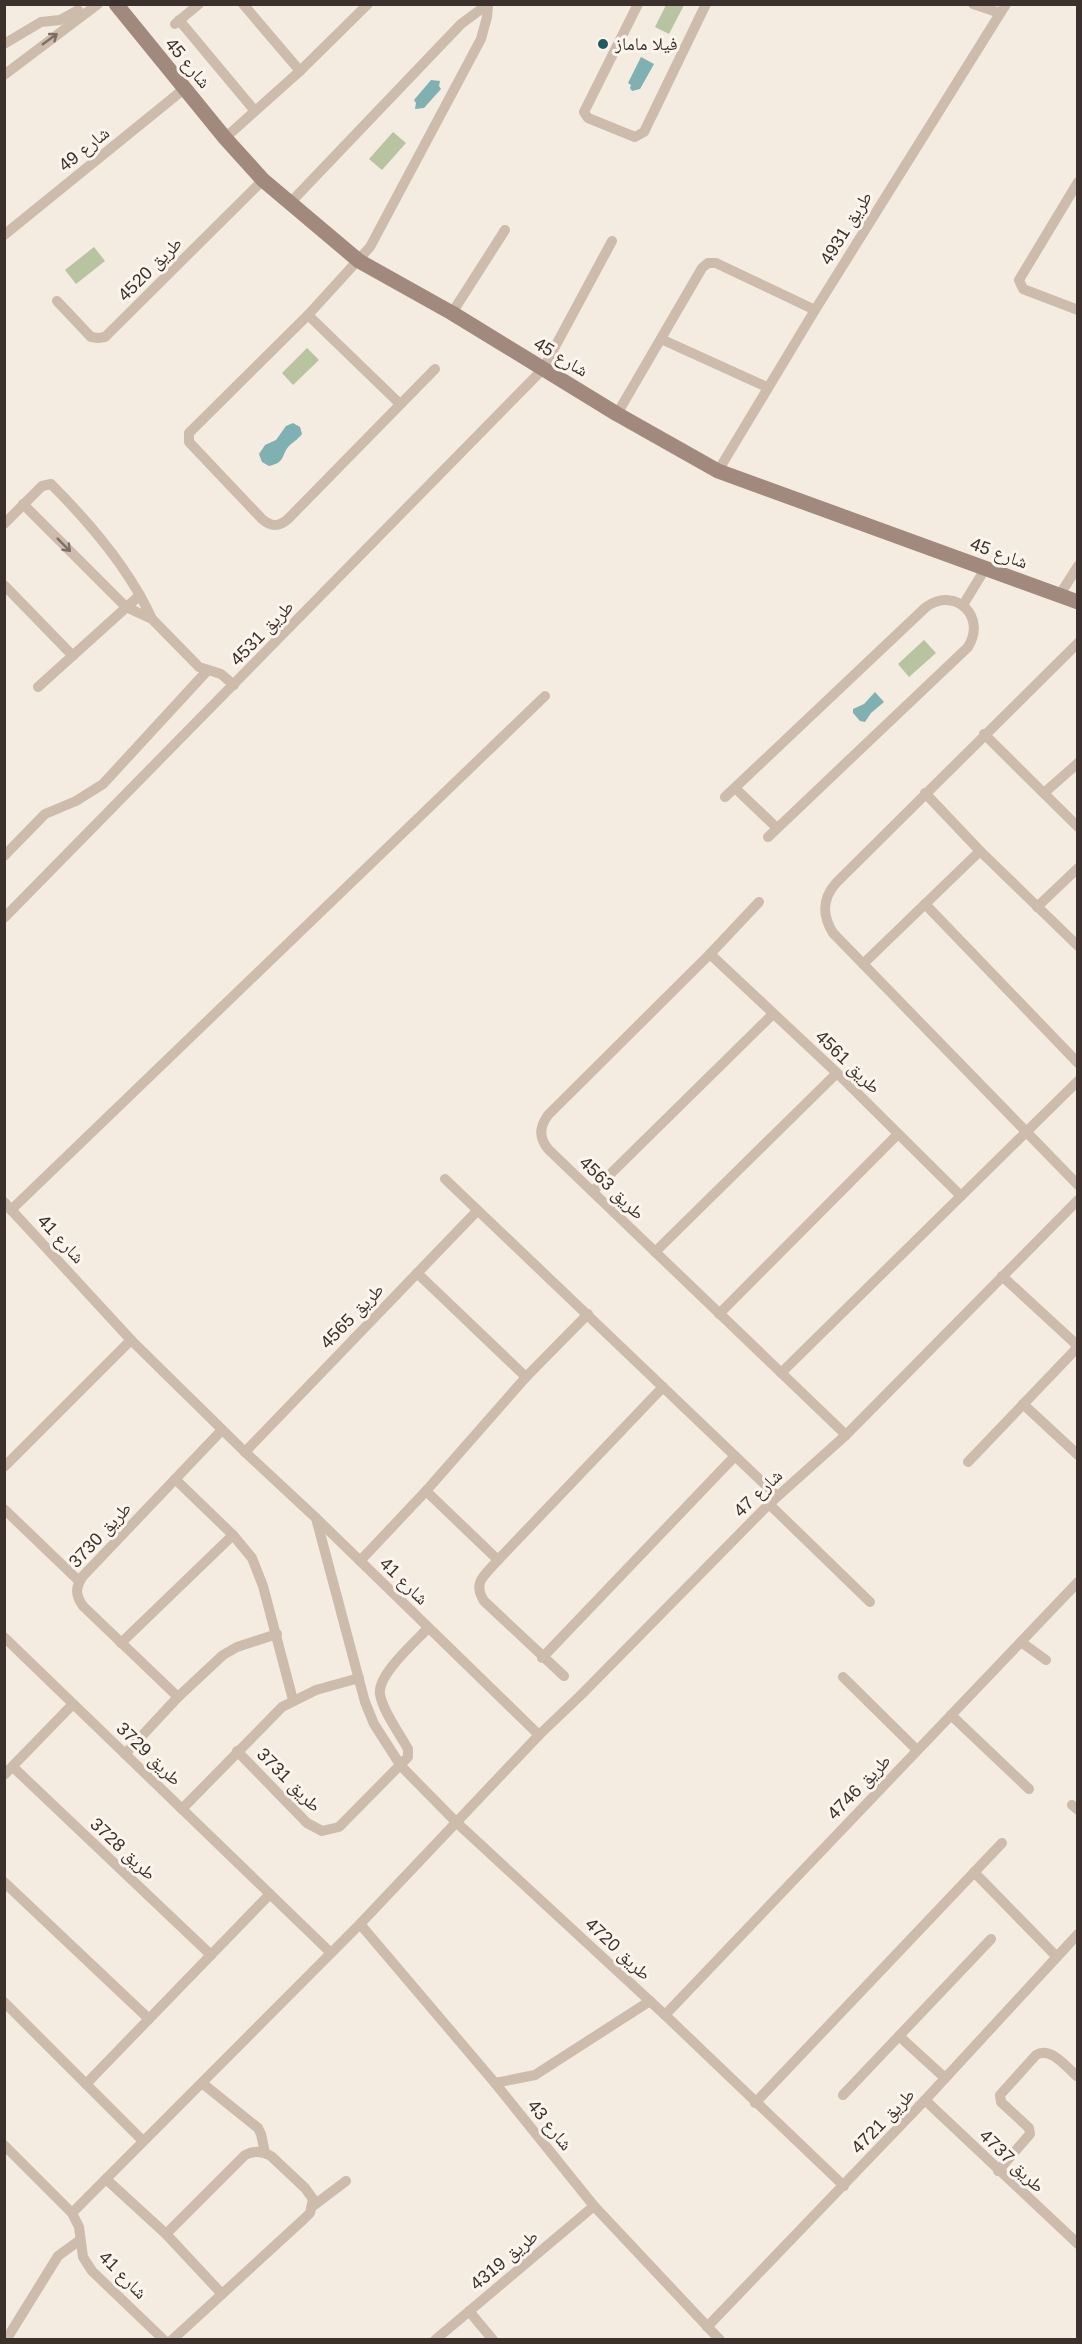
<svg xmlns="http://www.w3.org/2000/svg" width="1082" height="2344" font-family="Arial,'Noto Naskh Arabic',sans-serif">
<rect width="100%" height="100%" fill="#f4ebe1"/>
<!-- green -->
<g fill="#b8c4a0">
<polygon points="666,5 684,5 669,34 655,27"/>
<polygon points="393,132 406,143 382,170 369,159"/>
<polygon points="94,247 105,261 76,284 65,270"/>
<polygon points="307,348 319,360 293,385 282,373"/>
<polygon points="924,640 936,653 909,677 898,664"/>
</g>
<!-- water -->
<g fill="#7fb0b2">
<polygon points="641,57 654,64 640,89 632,91 630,88 631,85 628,83"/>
<polygon points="431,80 440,81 439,86 441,89 424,108 415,109 416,103 414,100"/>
<path d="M293 423 300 427 302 434C298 439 295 441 290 445 280 455 287 462 269 466L262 462 259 454 265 445 276 440 286 426Z"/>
<polygon points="875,692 884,702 871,713 865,722 860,721 853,713 853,709 864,704"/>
</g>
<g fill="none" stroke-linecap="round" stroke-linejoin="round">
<!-- street -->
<g stroke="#cdbbac" stroke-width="10">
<polyline points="243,4 300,71"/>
<polyline points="638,4 584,112 588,118 635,137 644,132 706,4"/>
<polyline points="973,4 1000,13"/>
<polyline points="179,20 255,111"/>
<polyline points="175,24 199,4"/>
<polyline points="4,44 41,22 60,20 78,10"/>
<polyline points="4,75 98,4"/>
<polyline points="225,138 300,71 368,4"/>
<polyline points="1078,182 1019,280 1023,289 1078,310"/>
<polyline points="290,203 461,24 488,4"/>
<polyline points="4,235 184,89"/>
<polyline points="57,301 91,337 98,338 105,337 263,180"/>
<polyline points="452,313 505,230"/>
<polyline points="308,315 400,404"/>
<polyline points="661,339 767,387"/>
<path d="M435 369 288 519C279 527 271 527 262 519L189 442V433L192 430 308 315 370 247 481 39 487 17 488 5"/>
<polyline points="617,414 702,268 708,263 716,263 815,310"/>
<polyline points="718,471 815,310 1006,4"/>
<polyline points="23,504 126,607 152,619 199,667 221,674 234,685"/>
<path d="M4 524 42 486 51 484C90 523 129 568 152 619"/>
<polyline points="4,585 73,656"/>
<polyline points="1059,596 1078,566"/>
<polyline points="963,605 985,569"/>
<path d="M1078 643 836 883C822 899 822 915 833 933L1078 1185"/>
<polyline points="38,687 140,595"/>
<polyline points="984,734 1078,827"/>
<polyline points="735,788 777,828"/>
<polyline points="925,793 980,851 1078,946"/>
<polyline points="1044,793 1078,763"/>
<path d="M725 797 926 607C956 586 987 617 968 647L768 837"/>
<polyline points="4,856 45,814 76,801 103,784 207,671"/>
<path d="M759 902 710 954 548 1115C539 1128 539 1137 548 1149L846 1435"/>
<polyline points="925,904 1078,1063"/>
<polyline points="1037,907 1078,868"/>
<polyline points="4,918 543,369 612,241"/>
<polyline points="710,954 837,1073 961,1196"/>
<polyline points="863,964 980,851"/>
<polyline points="445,1179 777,1496"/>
<polyline points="593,1191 773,1014"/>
<polyline points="4,1202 131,1340 245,1452 477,1211"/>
<polyline points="11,1210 545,696"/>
<polyline points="655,1252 837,1073"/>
<polyline points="417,1273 526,1377"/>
<polyline points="1002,1276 1078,1346"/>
<polyline points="719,1314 898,1134"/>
<polyline points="781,1373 1078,1081"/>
<polyline points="1023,1404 1078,1455"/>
<polyline points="245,1452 316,1518 539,1735"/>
<polyline points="968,1462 1078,1347"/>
<polyline points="4,1467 131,1340"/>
<polyline points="175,1479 233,1535 252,1558 263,1586 293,1700"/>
<path d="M426 1491 498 1560C485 1575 472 1582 484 1601L564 1676"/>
<polyline points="769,1504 870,1602"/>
<polyline points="4,1509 79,1581"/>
<polyline points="316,1518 365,1702 374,1724 401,1766 456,1822 665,2015 844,2186"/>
<polyline points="498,1560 663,1387"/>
<polyline points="360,1561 426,1491 526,1377 588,1314"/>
<polyline points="4,1637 331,1953"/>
<polyline points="1021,1642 1046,1660"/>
<polyline points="121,1643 233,1535"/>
<polyline points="542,1658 735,1456"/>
<polyline points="843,1677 917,1750"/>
<path d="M178 1697 84 1607C75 1596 75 1587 83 1576L221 1431"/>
<polyline points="951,1715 1029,1789"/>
<path d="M237 1751 307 1823 322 1831 339 1827 408 1757V1749C400 1734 382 1710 380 1694 377 1675 415 1642 428 1628"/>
<polyline points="125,1754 178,1697 223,1655 237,1647 277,1634"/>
<polyline points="13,1767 211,1955"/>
<polyline points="4,1775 73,1704"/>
<polyline points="1072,1805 1078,1810"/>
<polyline points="182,1809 282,1707 316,1690 359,1678"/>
<polyline points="974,1872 1056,1956"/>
<polyline points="4,1882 149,2019"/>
<polyline points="360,1924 495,2083 594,2206 720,2340"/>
<polyline points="4,2002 143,2141"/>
<polyline points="665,2015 1078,1582"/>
<polyline points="899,2036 945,2078"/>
<polyline points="202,2083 258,2128 261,2134 265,2153"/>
<polyline points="495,2083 535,2075 650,2001"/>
<polyline points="86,2084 270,1894"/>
<polyline points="843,2095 991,1939"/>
<polyline points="925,2100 1078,2244"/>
<polyline points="755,2103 1002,1843"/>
<polyline points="4,2145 72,2213 79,2227 83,2257 92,2271 164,2340"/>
<path d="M998 2171 1030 2134 1029 2128 1001 2102 1000 2095 1036 2055C1051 2046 1066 2067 1078 2077"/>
<polyline points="106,2179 166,2234 222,2294"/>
<polyline points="313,2206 346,2181"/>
<polyline points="72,2213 360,1924 539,1735 582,1694 769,1504 846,1435 1078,1200"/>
<path d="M166 2234 245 2155C254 2150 262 2151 271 2156L305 2188 313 2199 310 2213 305 2218 172 2340"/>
<polyline points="469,2311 493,2340"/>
<polyline points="707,2327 925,2100 1078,1934"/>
<polyline points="6,2340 58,2256 80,2240"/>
<polyline points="435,2340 594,2206"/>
</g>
<!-- secondary -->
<polyline stroke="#a18a7d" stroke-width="15" points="116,4 225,138 263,180 359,261 452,313 617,414 718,471 1078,602"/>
</g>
<!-- one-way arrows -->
<defs><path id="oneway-shaft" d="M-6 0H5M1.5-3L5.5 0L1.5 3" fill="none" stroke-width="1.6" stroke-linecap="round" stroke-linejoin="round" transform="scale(1.5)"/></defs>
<g stroke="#7d6f65">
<use href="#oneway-shaft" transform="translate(50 39) rotate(-36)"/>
<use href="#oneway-shaft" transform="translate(64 545) rotate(45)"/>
</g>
<!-- markers -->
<circle fill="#1f5a5e" stroke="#fbf5ee" stroke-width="2" cx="603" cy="44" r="6"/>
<g text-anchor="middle" stroke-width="6" stroke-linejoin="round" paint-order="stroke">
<!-- poi labels -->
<g font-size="18" fill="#3b302b" stroke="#fbf5ee" text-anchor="start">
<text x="615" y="50">فيلا ماماز</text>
</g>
<!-- street labels -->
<g font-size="18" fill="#3b302b" stroke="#fbf5ee">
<text transform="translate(188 63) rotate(50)" y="6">شارع 45</text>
<text transform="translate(84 149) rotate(-39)" y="6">شارع 49</text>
<text transform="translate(846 228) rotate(-58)" y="6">طريق 4931</text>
<text transform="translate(150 269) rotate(-45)" y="6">طريق 4520</text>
<text transform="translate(561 357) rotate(31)" y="6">شارع 45</text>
<text transform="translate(999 553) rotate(20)" y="6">شارع 45</text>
<text transform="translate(262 633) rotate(-46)" y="6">طريق 4531</text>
<text transform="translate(848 1062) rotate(44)" y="6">طريق 4561</text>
<text transform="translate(612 1188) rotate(44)" y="6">طريق 4563</text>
<text transform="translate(61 1239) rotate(47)" y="6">شارع 41</text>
<text transform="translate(352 1316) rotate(-46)" y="6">طريق 4565</text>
<text transform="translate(758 1493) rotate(-44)" y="6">شارع 47</text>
<text transform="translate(100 1535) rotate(-47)" y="6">طريق 3730</text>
<text transform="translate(404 1581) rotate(44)" y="6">شارع 41</text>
<text transform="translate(149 1754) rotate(44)" y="6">طريق 3729</text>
<text transform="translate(289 1780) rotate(45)" y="6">طريق 3731</text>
<text transform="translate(859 1787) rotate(-46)" y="6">طريق 4746</text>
<text transform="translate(123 1849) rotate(43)" y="6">طريق 3728</text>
<text transform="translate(618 1949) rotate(43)" y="6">طريق 4720</text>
<text transform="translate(883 2121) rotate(-46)" y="6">طريق 4721</text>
<text transform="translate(550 2125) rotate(51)" y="6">شارع 43</text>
<text transform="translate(1012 2161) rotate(44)" y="6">طريق 4737</text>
<text transform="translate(504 2260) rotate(-40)" y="6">طريق 4319</text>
<text transform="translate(123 2275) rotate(45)" y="6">شارع 41</text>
</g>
</g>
<!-- border -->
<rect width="1082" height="2344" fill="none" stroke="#3b302b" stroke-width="12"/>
</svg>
